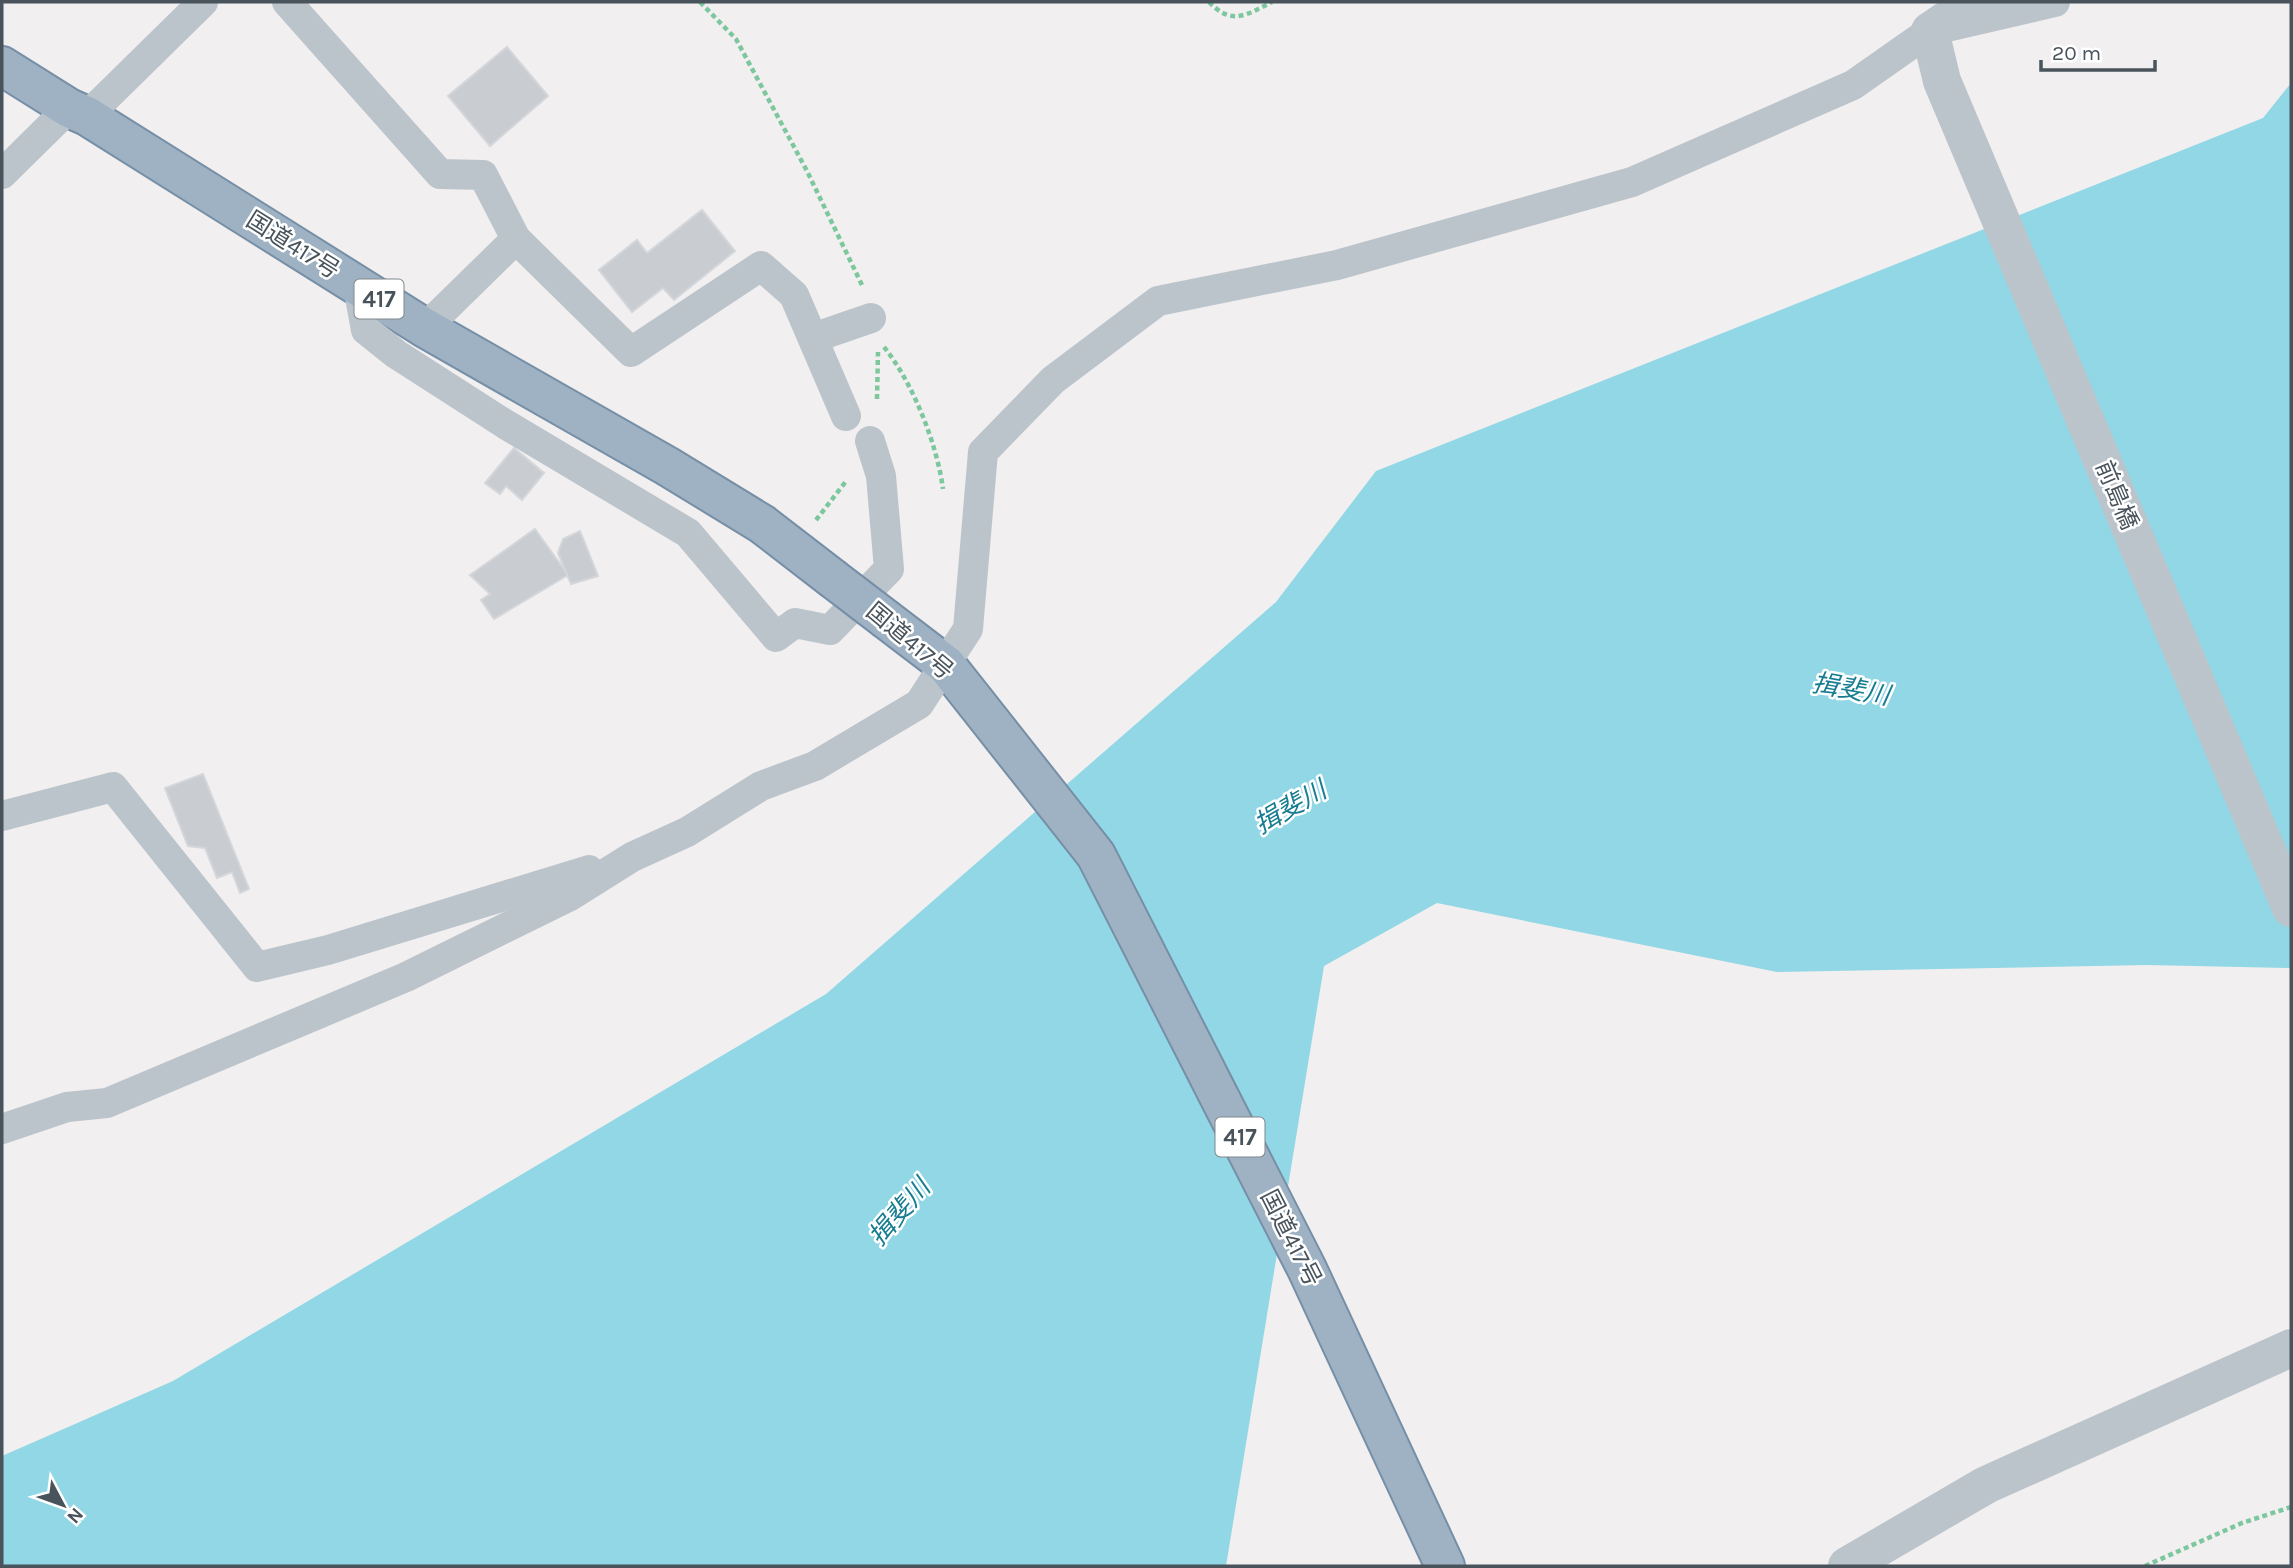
<svg xmlns="http://www.w3.org/2000/svg" width="2293" height="1568" font-family="Karla,'Noto Sans JP',sans-serif">
<rect width="100%" height="100%" fill="#f1efef"/>
<!-- water -->
<polygon fill="#91d7e5" points="2291,83 2291,968 2147,965 1777,972 1437,903 1324,966 1226,1566 2,1566 2,1456 173,1381 826,994 1276,602 1376,471 2263,118"/>
<!-- building -->
<g fill="#c9ccd1" stroke="#d3d6da" stroke-width="2">
<polygon points="507,47 548,96 490,146 448,96"/>
<polygon points="702,210 735,251 674,300 663,288 632,312 599,270 637,240 647,253"/>
<polygon points="514,448 544,473 522,500 506,486 500,494 485,483"/>
<polygon points="535,529 568,575 494,619 481,600 490,594 470,575"/>
<polygon points="580,531 598,576 571,584 558,553 563,539"/>
<polygon points="203,774 249,889 240,893 232,872 217,878 205,848 188,846 165,788"/>
</g>
<g fill="none" stroke-linecap="round" stroke-linejoin="round">
<!-- trunk casing -->
<g stroke="#768fa6" stroke-width="42">
<g id="trunk">
<polyline points="2,66 69,108 87,116 425,328 667,466 762,524 832,578"/>
<polyline points="887,620 946,665 1096,855 1307,1269 1445,1566"/>
</g>
</g>
<!-- path -->
<g stroke="#7cc79e" stroke-width="4.5" stroke-dasharray="5 3.5" stroke-linecap="butt">
<polyline points="700,2 736,39 807,171 862,285"/>
<path d="M1209 2C1232 26 1246 15 1272 2"/>
<path d="M884 347C913 383 937 444 943 489"/>
<polyline points="877,399 878,352"/>
<polyline points="816,520 847,480"/>
<polyline points="2145,1566 2242,1523 2291,1507"/>
</g>
<!-- minor -->
<g stroke="#bcc4cb" stroke-width="30">
<polyline points="287,2 440,174 483,175 516,239 425,328"/>
<polyline points="87,116 203,2"/>
<polyline points="2,174 69,108"/>
<polyline points="516,239 631,352 761,266 794,295 846,416"/>
<polyline points="358,286 366,330 396,354 505,424 688,533 776,637 795,623 830,630 889,569 881,476 870,441"/>
<polyline points="813,338 871,318"/>
<polyline points="2,816 113,787 257,967 328,950 589,870"/>
<polyline points="2,1129 67,1107 107,1103 406,977 570,896 632,857 687,832 761,786 815,766 919,704 968,629 983,452 1053,380 1158,301 1337,265 1632,182 1853,85 1930,31 2055,2"/>
</g>
<!-- tertiary -->
<g stroke="#bcc4cb" stroke-width="38">
<polyline points="1973,2 1930,31 1942,81 2291,908"/>
<polyline points="1847,1566 1986,1485 2291,1348"/>
</g>
<!-- trunk -->
<use href="#trunk" stroke="#9eb2c3" stroke-width="38"/>
<!-- trunk-bridge casing -->
<g stroke="#768fa6" stroke-width="42" stroke-linecap="butt">
<polyline id="trunk-bridge" points="832,578 887,620"/>
</g>
<!-- trunk-bridge -->
<use href="#trunk-bridge" stroke="#9eb2c3" stroke-width="38"/>
</g>
<g text-anchor="middle" stroke-width="5" stroke-linejoin="round" paint-order="stroke">
<!-- shield labels -->
<g fill="#fff" stroke="#7f878c" stroke-width="2">
<rect x="354.5" y="279.5" width="49" height="39" rx="5"/>
<rect x="1215.5" y="1117.5" width="49" height="39" rx="5"/>
</g>
<g font-size="23" font-weight="bold" fill="#48535b">
<text x="379" y="307">417</text>
<text x="1240" y="1145">417</text>
</g>
<!-- street labels -->
<g font-size="24" fill="#48535b" stroke="#fff">
<text transform="translate(293 245) rotate(32)" y="8">国道417号</text>
<text transform="translate(2117 495) rotate(67)" y="8">前島橋</text>
<text transform="translate(910 641) rotate(40)" y="8">国道417号</text>
<text transform="translate(1291 1238) rotate(63)" y="8">国道417号</text>
</g>
<!-- water labels -->
<g font-size="26" font-style="italic" fill="#177d91" stroke="#fff">
<text transform="translate(1851 689) rotate(10)" y="9">揖斐川</text>
<text transform="translate(1290 807) rotate(-30)" y="9">揖斐川</text>
<text transform="translate(899 1212) rotate(-49)" y="9">揖斐川</text>
</g>
</g>
<!-- border -->
<rect width="2293" height="1568" fill="none" stroke="#48535b" stroke-width="7"/>
<!-- north arrow -->
<g transform="translate(63 1505) rotate(131)" stroke="#ffffff" stroke-width="5" paint-order="stroke">
<path d="M0-5L12 26L0 18L-12 26Z" fill="#48535b"/>
<text y="-10" font-size="19" font-weight="bold" text-anchor="middle" fill="#48535b">N</text>
</g>
<!-- scale -->
<path d="M2041 60v10h114v-10" fill="none" stroke="#48535b" stroke-width="3.5"/>
<text x="2052" y="60" font-size="21" fill="#48535b" stroke="#ffffff" stroke-width="5" paint-order="stroke">20 m</text>
</svg>
